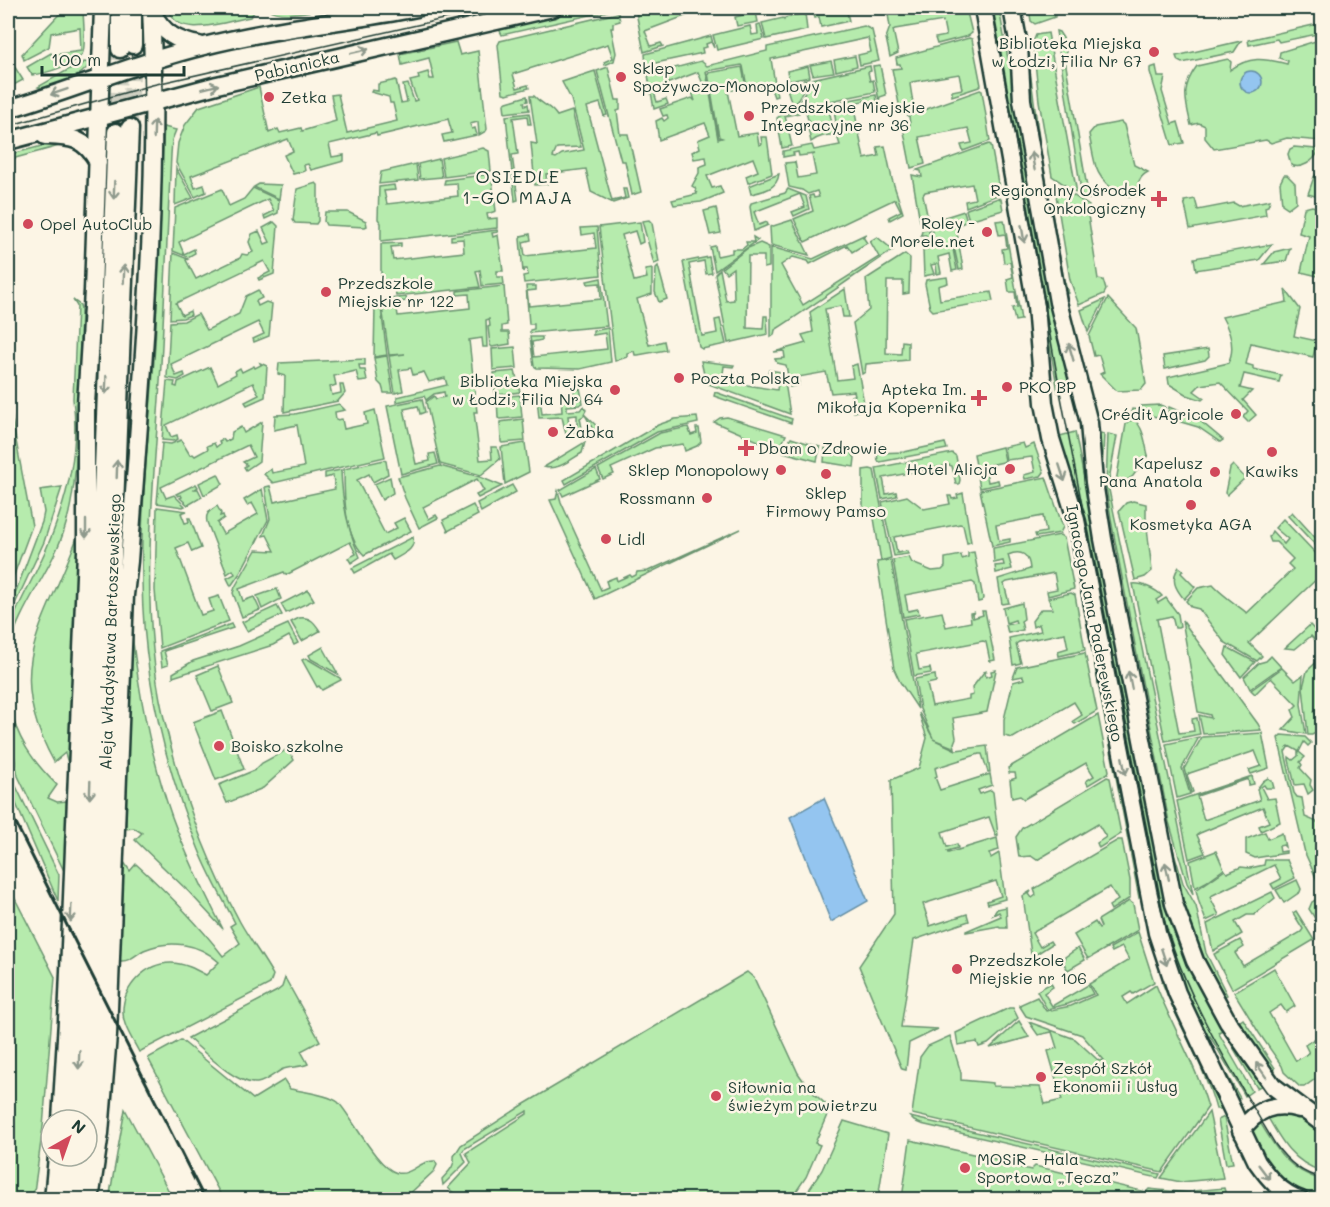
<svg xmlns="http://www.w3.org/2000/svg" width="1330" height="1207" font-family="Mali,sans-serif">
<rect width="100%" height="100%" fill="#fcf5e5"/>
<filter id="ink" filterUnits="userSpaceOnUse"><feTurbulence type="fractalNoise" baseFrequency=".0167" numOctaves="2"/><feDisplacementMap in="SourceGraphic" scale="12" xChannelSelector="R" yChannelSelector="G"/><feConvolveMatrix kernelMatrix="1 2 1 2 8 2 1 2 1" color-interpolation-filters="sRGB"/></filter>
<g filter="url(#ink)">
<!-- green -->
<g fill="#b6ebad" stroke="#6a9470" stroke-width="1.5">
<path d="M65 8H83C83 20 86 41 83 52 79 64 44 74 32 75L27 67 51 53 52 55 81 51 80 28 51 33 49 47 24 60 22 54Z"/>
<path d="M169 8H180L189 12 221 8H254L255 11 250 17C228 21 174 41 169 8Z"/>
<path d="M266 8H324V9C306 11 282 19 266 8Z"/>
<polygon points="584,8 621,8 502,35 498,27"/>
<polygon points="644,8 706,8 693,11 693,13 645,31 651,46 661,43 663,46 644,52 636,12"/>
<polygon points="828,8 846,8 849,21 821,27 819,17 815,18 813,11"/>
<polygon points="887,8 966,8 972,33 968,36 937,44 935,38 946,36 943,21 895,29 893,30 898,53 890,57 886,38 890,27"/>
<polygon points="989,8 999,8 1009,65 1015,65 1077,389 1058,392 1048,335 1044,336"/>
<polygon points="1029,8 1054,8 1055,17 1035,24 1031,21"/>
<polygon points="756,12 758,22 737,26 735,17"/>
<polygon points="618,13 620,21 613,23 613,28 611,28 616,53 614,61 605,65 604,62 613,58 608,44 513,74 517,88 528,85 529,88 507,94 503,93 498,45 500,41"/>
<polygon points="805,13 807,30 766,39 762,23 783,18 784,20 785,18"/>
<polygon points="1322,23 1322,33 1279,42 1277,39 1249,45 1248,40"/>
<polygon points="760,24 764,39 717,50 713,35 750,26 752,35 758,34 757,25"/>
<polygon points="864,26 872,30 879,61 860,65 858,55 871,52 868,38 771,59 777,96 774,97 771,89 762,89 759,85 747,87 743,66 742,65 706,71 718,139 722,138 719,137 708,73 742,67 746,87 728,91 737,136 757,133 759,145 762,144 761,137 767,137 772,174 748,183 746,176 758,171 753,158 707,176 712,188 720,186 723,193 701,202 674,205 672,200 697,194 695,188 692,186 699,173 699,167 707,164 706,157 694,159 692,152 700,148 698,140 710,135 705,123 659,140 656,121 662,118 664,121 668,118 667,115 663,116 660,109 692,98 695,101 691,89 703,84 698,72 653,89 657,102 666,99 668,104 654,109 648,75 701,61 707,66 767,51 767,47"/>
<polygon points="1056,31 1059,32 1063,38 1067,58 1065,60 1089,199 1082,197"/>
<polygon points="1048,33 1077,193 1052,176 1039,101 1033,42 1036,35"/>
<polygon points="711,36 714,48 711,42 706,44 707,47 702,48 703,53 646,65 645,54"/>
<polygon points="969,38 972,39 981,85 979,87 952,96 952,91 962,89 959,74 912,82 910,84 914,110 901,114 892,69 901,68 900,64 897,64 896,58"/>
<path d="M1322 39V141L1287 138 1271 143 1266 140 1214 149 1205 138V126L1199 123 1191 125C1185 100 1181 87 1197 66L1228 59 1231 62 1230 70C1249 56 1264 58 1287 64L1288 61 1279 58 1280 52Z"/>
<polygon points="1026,41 1041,153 1064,280 1068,293 1066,294 1059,280 1028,103"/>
<polygon points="1241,41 1234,52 1182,63 1178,61 1176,56"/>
<polygon points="456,42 460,55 478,51 487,129 486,131 479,135 478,122 470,124 472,129 475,128 477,135 444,142 442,135 452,133 448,119 377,136 376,133 329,144 332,157 344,155 344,161 311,170 308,164 304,165 305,171 293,174 284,155 293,151 288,139 191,176 195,188 204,185 206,192 195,197 176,163 178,143 185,125 199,107 259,87 269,133 278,129 280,133 301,128 302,131 336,121 331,95 338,94 347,133 397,121 393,103 390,103 389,97 371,92 372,90 378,91 378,84 396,80 401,103 407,102 403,85 408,84 414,101 417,100 410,81 419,79 418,75 428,72 430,79 434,79 429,58 402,65 400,54"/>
<polygon points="855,56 857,66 836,71 834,60"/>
<polygon points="8,60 16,69 23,80 8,88"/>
<polygon points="831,61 834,72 813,75 810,65"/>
<path d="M84 62 90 63C83 76 53 92 38 87L73 67 81 66Z"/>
<polygon points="880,65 886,95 880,97 879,101 873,66"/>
<polygon points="808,66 810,77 789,81 787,71"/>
<polygon points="870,66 871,71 868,72 870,81 873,80 875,92 796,108 812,79"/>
<polygon points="1156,66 1158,77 1165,77 1162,91 1172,124 1178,122 1184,143 1172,145 1150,72 1150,68"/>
<polygon points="608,67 616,100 620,100 620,110 617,111 620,134 628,134 641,192 632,195 625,161 621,161 597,71"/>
<path d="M595 71 607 115 604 116 600 103 587 107 612 201 625 198 623 189H626L628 198 613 203 591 192 586 169 546 174 547 184 535 185 531 143 537 144 530 96H534C542 105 550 105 557 116L572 111 581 147 557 148 553 157 556 158 562 154 584 150 571 99 562 82Z"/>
<polygon points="809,79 793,108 786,85"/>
<polygon points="980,90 982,91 990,141 963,151 961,145 972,143 968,128 919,137 925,164 911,168 903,127 910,125 909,116 907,116"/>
<path d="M876 95 878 107 870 108 868 100 853 103 864 159 879 156 877 147 885 146 892 179 903 213 890 220 889 217 901 211 895 199 805 242 794 219 813 211 809 196 813 195 814 198 819 197 817 191 808 194 802 190 789 187 785 163 795 162 798 178 816 175 812 155 815 154 799 156 798 152 793 153 794 155 783 157V151L812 145 814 150 840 145 837 136C829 133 817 137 811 142L808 128 805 129V125L809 123 805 109 828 104 832 124 836 123 833 103Z"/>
<polygon points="527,96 528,101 524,102 525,106 528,104 529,110 505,113 504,104 507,102"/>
<path d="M799 110V113L785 116 792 146 782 148 777 118C782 112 792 114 799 110Z"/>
<polygon points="529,113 531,124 528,124 527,116 513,118 518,154 512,155 518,200 515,201 506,116"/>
<path d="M1121 122 1124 125 1134 165 1148 172C1138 177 1137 186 1136 196 1120 199 1101 182 1096 167 1093 157 1091 145 1089 134L1095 127Z"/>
<path d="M164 127 176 130 172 140 171 155C167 236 164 317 159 399 152 504 140 610 163 714 179 786 205 857 240 922 250 940 263 957 273 975L270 984 139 1052C133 1040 123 1026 123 1013 122 987 146 963 171 963 184 963 195 969 206 975L219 962C199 943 169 939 144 950 136 954 130 962 120 961L124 862 130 871 136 864C168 893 197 922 223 956L240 943 230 926 235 923C223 899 209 875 199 850 164 765 143 672 142 580 140 502 150 423 155 345 159 272 159 199 164 127Z"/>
<polygon points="49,144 63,145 8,160 8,155"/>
<polygon points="989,144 991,145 1000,194 966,207 965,201 975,199 972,184 925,192 923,195 928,219 920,221 912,175 922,177 921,171 917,170"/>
<path d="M1294 147 1316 149 1318 152C1314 161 1301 170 1291 165L1288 154 1290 149Z"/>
<polygon points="483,148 489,151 491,171 444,177 441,158"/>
<polygon points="439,159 442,177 420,179 418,164"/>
<polygon points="416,164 418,180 379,184 381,172"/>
<polygon points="176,168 193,198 175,205"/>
<polygon points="1322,168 1322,277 1301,272 1309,236 1299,233 1304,208 1312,206 1320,208 1322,198 1308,194 1314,177"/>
<polygon points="491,174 492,177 486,177 486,182 492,180 496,211 487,214 488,219 497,218 497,228 381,241 381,223 378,219 379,187 394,185 395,190 384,191 387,204 458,196 457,183 444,184 445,180"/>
<path d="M779 174C777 189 764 191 751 194L749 186Z"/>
<polygon points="1284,175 1287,175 1295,183 1296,202 1288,208 1282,204 1280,183"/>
<polygon points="316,183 318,185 318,221 316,224 295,223 293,220 297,189"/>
<polygon points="259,184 281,185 279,199 254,187"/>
<polygon points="1058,185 1089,206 1090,213 1088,215 1098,279 1103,280 1106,290 1104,294 1079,305 1070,280 1055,189"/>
<polygon points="253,188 279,200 278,213 265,219 264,216 274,211 268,199 179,242 184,254 194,249 195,253 188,257 173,251 175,208 222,189 229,206 244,199"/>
<polygon points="788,189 806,196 809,209 794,216 792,212 805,207 800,194 754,212 759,225 767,222 768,225 754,231 750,207 751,203 785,193"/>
<polygon points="998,198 1001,199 1003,210 969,220 966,210 967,209"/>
<polygon points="1195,199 1198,210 1234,203 1239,206 1270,200 1268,206 1265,207 1266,215 1190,229 1184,201"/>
<polygon points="716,208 721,233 710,235 704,211"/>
<polygon points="964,211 967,221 956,226 963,269 959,270 954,247 950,248 953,249 957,270 952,271 949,254 938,257 941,273 937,274 936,264 931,265 934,274 924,276 923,250 927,249 926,235 921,235 922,231 929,230 929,233 933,232 931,226 928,227 929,222"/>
<polygon points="325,212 348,212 366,221 367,226 365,227 326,225 324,221"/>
<polygon points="649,220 652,223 659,262 654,264 642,221"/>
<polygon points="792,220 809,255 771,245 770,227"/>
<polygon points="1004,220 1021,320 1015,321 1012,308 1017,307 1015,292 1009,292 1007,279 1013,277 1010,262 1004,263 1002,249 1007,248 1005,234 999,235 996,221"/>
<polygon points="274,222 278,226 274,274 259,280 258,278 270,272 264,261 176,303 182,315 190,311 191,315 183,318 170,319 173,253 188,259 186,260 196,279 240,258 242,254 247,255 253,252 249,242 252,234 259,231 265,244 270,242 263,228"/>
<polygon points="640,222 643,242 639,244 635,231 622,235 634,281 647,278 645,270 652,269 652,294 637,299 649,345 664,341 666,350 638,355 635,355 634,351 627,353 627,357 615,361 599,227"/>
<polygon points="597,227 601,275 524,283 523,276 528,275 527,269 524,269 523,272 520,239 521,236 530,234 531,240 523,242 525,256 596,248 594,233 582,235 581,228"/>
<polygon points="497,230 498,232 492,233 493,237 498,235 503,271 497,271 497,277 503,277 504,284 482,286 480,270 476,271 480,287 396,296 395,284 385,285 381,282 381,244 401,243 401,246 391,247 393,260 464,252 463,239 451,240 451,236"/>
<path d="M866 234 863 237 867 243 852 252 847 245 810 264 808 261 793 257 781 265 803 305 879 257 870 241 877 237 893 250C853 276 816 304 775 330L774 335 771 337V247L813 259Z"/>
<polygon points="753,237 758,240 715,271 710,247 715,246 717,256 732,253 732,249 742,249 747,245 746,242 754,242"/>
<polygon points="760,243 769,247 769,267 764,268 764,256 748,256 747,328 763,329 764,316 767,316 768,334 728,343 715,274 720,269 726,301 734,300 733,268 726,273 722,268 748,248"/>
<polygon points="1272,244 1259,260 1196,270 1194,258"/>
<polygon points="1290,248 1286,261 1264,264 1274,252"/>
<polygon points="905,254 910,258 909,293 903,294 903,281 887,281 886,353 901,354 902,341 908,342 908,360 866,364 865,372 862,374 853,323 869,310 866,279"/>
<polygon points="709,257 712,273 706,274 704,261 689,264 702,336 717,333 715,320 720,319 726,344 702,349 699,347 683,262"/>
<polygon points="658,266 667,299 659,302 655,292 656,268"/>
<polygon points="947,277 948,283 938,286 940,300 991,292 993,301 933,311 930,308 925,284 926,280"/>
<polygon points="601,278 607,326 530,333 530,330 534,329 534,324 529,324 526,286 536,286 536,290 527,291 529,306 601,299 600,283 588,284 587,281"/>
<polygon points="504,286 507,325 502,326 502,332 509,332 510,344 492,347 490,345 488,327 490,326 489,319 486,320 487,347 483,347 482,338 469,340 477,412 474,412 480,460 492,459 491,447 497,447 500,459 481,475 440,464 426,402 434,396 436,399 445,397 444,392 434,394 426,400 424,396 397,402 397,397 447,385 445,378 429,382 424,372 413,375 411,368 399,370 403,391 395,393 389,356 405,354 389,355 381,300 406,297 407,301 396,302 398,316 470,308 469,294 457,295 457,291"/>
<polygon points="845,289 849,317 843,317 841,306 825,309 837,380 853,378 851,366 857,364 865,409 854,412 851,396 855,395 854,391 831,393 826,372 798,377 799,385 790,387 786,365 777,363 775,359 785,358 784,351 774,352 806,343 802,335 813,332 810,312"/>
<path d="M1285 289 1300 309 1294 336 1317 341 1313 357 1251 343 1246 364 1253 366V369L1281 375 1279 382 1244 374 1240 388 1252 391 1243 400 1256 415 1248 422 1243 417 1248 411 1220 382 1200 385 1194 391 1204 398 1202 400 1187 395 1169 384 1168 377 1228 363C1236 348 1230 331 1222 317L1287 302Z"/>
<polygon points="258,290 262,298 256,301 258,306 266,302 272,304 269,336 254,342 253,339 264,334 258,322 171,364 176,376 184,373 185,376 178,380 167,378 170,322 184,321 198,314 207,330 239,314 246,296"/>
<polygon points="1108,298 1136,328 1146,384 1141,390 1117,391 1100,374 1104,372 1099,355 1094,356 1089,336"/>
<polygon points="1105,299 1088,332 1081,310"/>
<path d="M73 300 80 305 81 310C80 345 79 380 78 415 77 451 76 489 66 524 54 569 19 605 8 652 8 646 7 639 8 634 13 613 29 587 38 567 63 515 81 457 73 399L77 306Z"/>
<polygon points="380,300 387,355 374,357 375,306 377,301"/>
<polygon points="608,328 611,362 580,369 537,368 534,366 530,337 542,337 542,340 532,342 534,357 607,349 605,333 593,335 593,331"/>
<polygon points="515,347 517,368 493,370 492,349"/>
<polygon points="1208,349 1209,356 1205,360 1165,369 1163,356"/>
<polygon points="387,356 393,393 384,393 382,386 378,382 374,358"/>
<polygon points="365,359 365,365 359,365 360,370 365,370 367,381 359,382 356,371 334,376 336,385 330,387 332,395 341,393 340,385 343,385 345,393 338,401 284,412 285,376 278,374 279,363"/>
<polygon points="701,361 734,365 733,367 724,366 722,381 777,390 779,375 768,373 769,370 781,372 784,376 790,414 706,383"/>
<polygon points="260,363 267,366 265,397 247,405 245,402 259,395 253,383 166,425 171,437 177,435 178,439 173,441 162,440 167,381 175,382 174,386 177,387 178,382 210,367 218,384 236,374 235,371 240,368 242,372 254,366 255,368 261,365"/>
<polygon points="515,371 520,392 497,395 495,393 494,373"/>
<polygon points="580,388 583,403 579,405 567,406 567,411 580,410 584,406 586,410 584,414 599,428 594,431 585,415 580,418 582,428 577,430 577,415 568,416 569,426 575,426 575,432 566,434 562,417 539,418 537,398 540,397 542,414 562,412 561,394 573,392"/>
<polygon points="715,392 792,419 791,423 714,396"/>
<polygon points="520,395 522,417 500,419 498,418 497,397"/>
<polygon points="8,398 32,526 8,591"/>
<polygon points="422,399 425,412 420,414 418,406 404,409 416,464 430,461 429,454 435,453 438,464 401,474 387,406"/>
<polygon points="339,404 345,410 335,412 336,420 342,419 344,429 367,424 365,413 375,410 385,457 273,483 264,474 271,469 272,473 304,467 297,425 274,430 275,415 295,414"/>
<polygon points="1160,405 1165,407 1163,418 1131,412 1132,409 1140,410 1141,406"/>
<polygon points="1169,407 1199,420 1223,440 1220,442 1198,427 1167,418"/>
<polygon points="697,417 698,423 657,432 566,484 564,480 658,425 675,419"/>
<polygon points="727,417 786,435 779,450 714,422 720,418"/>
<polygon points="523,419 525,441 502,443 501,442 500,422"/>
<path d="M1134 420C1144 427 1145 444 1148 455L1133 476 1120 485 1116 482 1126 424 1128 421Z"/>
<polygon points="262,422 259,461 246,470 244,467 247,465 243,462 254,457 248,445 161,487 166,498 174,495 185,506 183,507 157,503 162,443 171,444 181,440 190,455 193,454 195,456 208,449 207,446 214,443 216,447 220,444 219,441 223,439 225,442 231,439 232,432 241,427 244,433"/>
<polygon points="688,427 691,435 697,433 696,428 699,428 701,442 697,446 685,451 683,444 655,448 611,468 614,474 603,479 598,468 660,433"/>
<polygon points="1075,432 1087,494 1090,494 1164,882 1264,1084 1257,1088 1223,1030 1218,1032 1252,1091 1245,1096 1210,1036 1206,1038 1240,1098 1235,1101 1195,1019 1168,950 1056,437"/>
<polygon points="1100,433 1104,434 1102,476 1107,521 1166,825 1183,883 1196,906 1206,953 1227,995 1223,997 1213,985 1180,904 1106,529 1099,461"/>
<polygon points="1108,434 1117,436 1108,485 1193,894 1187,883 1169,822 1112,525 1106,486"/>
<polygon points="791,438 820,447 817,461 783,452"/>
<path d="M585 442 582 453C570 460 558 471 544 467Z"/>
<polygon points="525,443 529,472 505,484 501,447"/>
<polygon points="945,443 947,449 880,462 878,461 877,453 904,452"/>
<polygon points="1023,443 1025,448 1034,444 1044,472 1041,476 1025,479 1024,475 1035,472 1032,457 1006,460 1004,447"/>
<polygon points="1002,447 1005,460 1003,462 985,466 988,482 998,480 999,484 980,488 974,454"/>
<polygon points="825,448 851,452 855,458 854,467 824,462"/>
<polygon points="952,453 956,456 960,480 959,484 956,484 952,466 949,465 883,478 886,494 896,492 897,496 882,499 876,468"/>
<path d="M384 460 386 461 388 474 373 482 369 474 357 480 385 534 397 528 394 523 404 518 411 531 364 555C344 535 344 496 344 469Z"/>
<polygon points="1233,465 1245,478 1227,495 1225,493 1230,468"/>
<polygon points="440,466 480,477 502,486 478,498 476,495 484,491 477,479 423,507 429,519 436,515 438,518 419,528 405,498 398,477"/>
<polygon points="596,469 600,479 563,496 560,490"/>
<polygon points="870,469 874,470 875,475 891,558 881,561 873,512 867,512 863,507 863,470"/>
<path d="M341 470C342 501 347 529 360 557L351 563 348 558 356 554 350 542 286 575 284 572 239 589 243 601 254 597 260 610 242 617 233 593 235 587 256 550 275 551 267 535 263 536 270 519 265 487 270 486 274 502 335 489 333 476 325 478V473Z"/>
<polygon points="218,474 223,484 204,495 199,483"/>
<polygon points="390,477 393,493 382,500 374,484"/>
<polygon points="1046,477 1063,527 1060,533 1036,537 1035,534 1046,532 1043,516 996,525 999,541 1010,539 1010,542 992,546 980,490"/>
<polygon points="196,484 198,487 195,489 198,489 202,497 188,505 180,498 182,497 181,495 178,496 176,494"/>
<polygon points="512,485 516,492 481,512 477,503"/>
<polygon points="62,487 44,542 8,619 8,612 42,522 44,512 40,490"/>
<path d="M262 489 268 520 240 573 231 586 227 578 235 574 233 570 227 574 207 522C205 513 210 511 217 506L221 513 220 516 223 515 224 518 217 523 223 534 258 514 252 503 247 505 244 500Z"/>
<polygon points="558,491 561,502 601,590 608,587 606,581 616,577 617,581 630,575 632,577 636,575 637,572 648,571 741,529 595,599 550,500 556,499"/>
<polygon points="963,493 971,542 967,543 963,525 960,524 894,537 897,553 907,551 908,554 894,556 882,502 907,496 924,509 950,504 948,496 951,496 952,499 958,498 957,495"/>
<polygon points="1133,501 1146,504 1146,519 1152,571 1145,577 1135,580 1119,511 1126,503"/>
<polygon points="473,505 478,515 448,531 443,520"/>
<polygon points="157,507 187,511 181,513 185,523 189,522 188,518 190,518 201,548 192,552 188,543 176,548 201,615 213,611 209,599 219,596 229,621 160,648 155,590"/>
<polygon points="1292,512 1322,545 1322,552 1288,516"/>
<path d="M1283 519 1322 560V574L1249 643 1262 656 1257 661 1224 642 1199 609 1191 607 1186 601 1198 588 1213 585C1221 594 1237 605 1247 613L1293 569 1288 564 1293 559 1276 542H1271L1269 537 1272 531 1284 544 1288 539 1275 528Z"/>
<path d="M79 532 69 767 65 753 54 762C0 664 47 624 79 532Z"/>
<polygon points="1073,534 1143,894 1139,898 1070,535"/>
<path d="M1060 535 1064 538 1074 589 1048 596 1047 591 1057 589 1054 573 1007 582 1004 584 1009 603 1002 604 998 579 1030 569C1029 555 1022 549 1008 555L1012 569 996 573 995 566 1004 565 1003 561 994 563 993 548Z"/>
<path d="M413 537C416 550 403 554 393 560L389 554 355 573 352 568Z"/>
<polygon points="974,552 983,598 982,601 978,602 975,584 972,582 905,595 908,611 918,609 919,614 903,617 893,560 909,557 912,563 932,571 942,570 945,567 945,558 961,555 962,559 968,557 968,553"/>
<polygon points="891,560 918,709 900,682 894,669 877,562"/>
<path d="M1179 567 1183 570 1181 573 1195 587 1184 599C1175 588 1170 579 1179 567Z"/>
<path d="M1133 584C1141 583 1156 589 1162 596L1156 600 1158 603 1166 598 1178 614 1180 627 1178 628H1175L1172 616 1157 619 1179 733 1194 731 1192 719 1197 718 1200 734 1165 741Z"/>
<polygon points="277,589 281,599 262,609 257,596"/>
<polygon points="308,590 314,600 286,613 281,604"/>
<polygon points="1071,593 1075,595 1085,650 1059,656 1058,651 1068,648 1065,633 1019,642 1016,644 1021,663 1013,665 1009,638 1041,631 1039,624 1033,627 1032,621 1041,609 1053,609 1048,598"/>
<polygon points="1022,603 1024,619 1021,621 1023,630 1008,633 1006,625 1016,623 1015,620 1006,623 1003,608"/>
<polygon points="277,606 282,615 247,631 242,622"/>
<polygon points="982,611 985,611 995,660 990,661 986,642 983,641 916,654 919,670 930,668 931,673 914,676 904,619 942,612 946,627 971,622 970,613 975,612 972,614 973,618 983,615"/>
<path d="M130 616C137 684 149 752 172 817 186 855 204 892 223 929L189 892 135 840 142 833 134 828 126 829Z"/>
<path d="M299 618C310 616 315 623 320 631L302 641 291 622Z"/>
<polygon points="1182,620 1258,724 1261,730 1203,734 1199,715 1211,718 1210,715 1198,712"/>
<polygon points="231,624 233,628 164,651 168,665 162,667 160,651"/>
<polygon points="288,624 298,643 294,645 289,636 273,645 173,677 173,673 193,661 239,646"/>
<polygon points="1310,625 1321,637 1316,641 1311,636 1295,649 1285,648"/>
<polygon points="323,647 338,674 311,659 309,655"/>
<polygon points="1227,647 1255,662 1241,677 1225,655"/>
<polygon points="1085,653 1097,711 1075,724 1073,721 1082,715 1074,702 1013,738 1004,736 1004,719 1013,682 1024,679 1023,676 1013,678 1017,667"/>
<polygon points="1271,656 1281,667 1250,689 1244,677 1259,663 1266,661"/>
<polygon points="1322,657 1322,704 1314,712 1322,721 1322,729 1312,735 1308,735 1303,687 1307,671"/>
<polygon points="306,658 340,678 341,680 322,690 319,686 317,687 302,660"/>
<polygon points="218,666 233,703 212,711 197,675"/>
<polygon points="1282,668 1295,681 1303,675 1301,704 1306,734 1283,730 1295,717 1292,710 1297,705 1271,678 1255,694 1251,690"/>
<polygon points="996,670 987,712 953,718 956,738 954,743 955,748 933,739 956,750 987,746 990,772 988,772 982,754 979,754 935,768 937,776 935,777 940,790 990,774 992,785 978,790 980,794 991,790 993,792 998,835 996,836 989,817 942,832 947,847 957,844 958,848 947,851 948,853 997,838 999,850 989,853 991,858 999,853 1005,899 988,904 987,901 1001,896 996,881 923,904 930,926 967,914 969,921 914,940 901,1027 938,1029 909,1043 906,1070 902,1069 859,966 894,914 891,780 919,768 927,738 919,713 933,738 920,709 915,679 935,675 936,682 927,684 932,706 969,699 969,696 973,695 972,688 984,672 987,671 985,673 986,677 992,675 991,671"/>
<path d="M8 702C17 738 31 760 57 785L48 798 57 802 67 801 65 873 18 776 8 724Z"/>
<polygon points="222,711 244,769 216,780 193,722"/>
<polygon points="1098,715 1109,771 1108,773 1088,785 1086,781 1094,776 1086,763 1024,799 1020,796 1012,798 1010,780 1016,778 1015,773 1009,773 1008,768"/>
<polygon points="1262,733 1269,768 1251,774 1249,770 1261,766 1255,751 1190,773 1187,775 1193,792 1191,793 1184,769 1202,737"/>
<polygon points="1281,735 1305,737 1311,743 1308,746 1304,742 1299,752 1305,757 1300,762 1302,765 1300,768 1311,780 1310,785 1313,790 1308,794 1304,784 1295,785 1289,760 1289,757 1293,760 1298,756 1298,751 1289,746 1285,752 1294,793 1297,797 1302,798 1305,817 1319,823 1322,821 1322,877 1317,880 1305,853 1278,738"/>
<polygon points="1199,737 1182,768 1190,794 1177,798 1166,744"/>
<polygon points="288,749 294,760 263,788 227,803 219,785 255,770 262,763"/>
<polygon points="8,754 12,778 59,875 58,901 8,785"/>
<polygon points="1252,776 1254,784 1249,785 1248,779 1197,796 1204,820 1260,800 1257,789 1263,781 1268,778 1272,781 1274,788 1266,788 1264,785 1261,787 1267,799 1275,798 1280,822 1261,831 1259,826 1269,822 1263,807 1200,833 1197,835 1205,853 1189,859 1177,801"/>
<polygon points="1107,777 1110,778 1121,834 1099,848 1097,843 1106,837 1098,824 1037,860 1031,856 1019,857 1016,837 1022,828"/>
<polygon points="1265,832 1268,839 1282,833 1285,847 1283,845 1279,846 1280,852 1286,851 1286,853 1255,858 1246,854 1246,839"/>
<polygon points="1118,840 1122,840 1130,880 1130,898 1111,910 1109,906 1118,900 1110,887 1032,933 1040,947 1050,941 1052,944 1035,955 1031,954 1023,896 1031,891 1029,894 1032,898 1036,895 1034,889"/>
<polygon points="1216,851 1224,869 1206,882 1195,888 1190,861"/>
<polygon points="1265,860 1287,860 1295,878 1274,889 1271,884 1281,879 1274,865 1213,895 1210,897 1219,915 1206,921 1199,902 1196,890 1225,870 1227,873 1241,867 1250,868 1264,865"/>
<polygon points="1297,880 1301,889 1300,892 1284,903 1276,890"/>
<polygon points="8,885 55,977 43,1127 33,1199 8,1199"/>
<polygon points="1272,892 1275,898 1254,915 1247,915 1235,922 1242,934 1213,951 1207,924"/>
<polygon points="1322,896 1322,916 1318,923 1309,909 1312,902"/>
<polygon points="1129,901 1133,904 1138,930 1088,959 1074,935 1095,922 1099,928 1101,927 1098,920"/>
<polygon points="1006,907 1007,928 1000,928 999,926 966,932 966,931 1001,916 999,912 993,915 997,909"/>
<polygon points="1296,911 1314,940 1232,989 1214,954 1240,940 1244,947 1235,953 1243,966 1301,932 1303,929 1293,913"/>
<path d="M1138 932 1154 982 1133 994 1131 992 1123 997 1127 1004 1156 985C1172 1026 1196 1065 1208 1107L1162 1172 912 1114 920 1057 928 1046 950 1036 961 1073V1080L993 1083V1086L1040 1087 1045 1104 1062 1100 1048 1051 1057 1048 1052 1032 1038 1035 1029 1022 1075 1039 1099 1061 1104 1060 1082 1035 1026 1016 1019 1005 1037 997 1046 1011 1071 1006 1096 995 1089 984 1129 960 1122 947 1112 952 1110 948Z"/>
<polygon points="1078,948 1085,960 1068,970 1064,964 1065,957"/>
<polygon points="1274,968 1295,1006 1286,1012 1281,1005 1269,1013 1296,1061 1309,1053 1305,1045 1314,1039 1322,1053 1322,1074 1304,1087 1300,1087 1284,1072 1282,1066 1259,1033 1234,992"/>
<path d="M747 972 754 978 798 1073 810 1090 830 1108 815 1143 820 1145 806 1177 791 1199H451L455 1194 448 1188 471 1163 466 1153 527 1114V1111L464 1149 462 1153 466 1162 443 1185 442 1179C449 1171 455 1167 454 1156L461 1145 523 1105Z"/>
<path d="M285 978 320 1041 301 1051 308 1064C299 1068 289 1066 281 1070 274 1074 265 1082 257 1083 236 1085 203 1051 188 1038L277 991 282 987Z"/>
<path d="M1165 980 1219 1096 1222 1109H1216C1204 1064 1178 1024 1162 982Z"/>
<polygon points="1051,983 1053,987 1044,993 1052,1006 1088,985 1093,994 1068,1004 1047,1009 1037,991"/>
<polygon points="1009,1008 1013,1008 1018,1018 988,1044 979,1047 977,1042 958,1045 956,1033"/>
<polygon points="1243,1019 1275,1068 1274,1077 1254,1050 1239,1022"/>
<polygon points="1019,1021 1029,1037 990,1048"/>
<path d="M181 1040 253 1099 284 1080 290 1089C301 1091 330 1095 338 1102 352 1117 377 1168 397 1173 411 1176 420 1160 435 1161L437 1165 434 1171 404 1199H223L148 1058Z"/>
<polygon points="125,1109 173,1199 109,1199"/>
<polygon points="1209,1112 1223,1178 1181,1182 1161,1178"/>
<path d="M1275 1112 1299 1116 1322 1133V1171C1293 1163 1280 1139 1266 1114Z"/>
<polygon points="910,1117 1160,1174 1158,1178 921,1124 914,1121"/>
<polygon points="1224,1117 1232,1159 1233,1163 1226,1164 1218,1120"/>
<path d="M1258 1119C1276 1149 1287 1170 1322 1180V1197L1295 1191 1271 1170 1252 1136 1253 1126Z"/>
<polygon points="844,1121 888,1134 878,1199 803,1199 822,1170"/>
<polygon points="910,1140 1013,1163 1014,1166 1031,1170 1035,1166 1146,1192 1149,1189 1189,1193 1200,1199 902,1199"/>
<polygon points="1224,1188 1227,1199 1206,1199 1194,1193 1194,1191"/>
</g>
<!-- water -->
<g fill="#94c5f0" stroke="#658fa5" stroke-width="1.5">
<circle cx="1251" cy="82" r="11"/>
<polygon points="824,798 868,901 831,922 790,817"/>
</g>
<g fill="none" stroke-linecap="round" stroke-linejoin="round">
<!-- primary-tunnel -->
<g stroke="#d0d0c2" stroke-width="16" stroke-dasharray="16 8" stroke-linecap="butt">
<polyline points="130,128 133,45"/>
<polyline points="116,132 120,49"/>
</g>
<!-- primary casing -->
<g stroke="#1f3d34" stroke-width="21">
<g id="primary">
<polyline points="120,8 120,49"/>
<path d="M983 8 1036 306 1044 403 1051 439 1077 522 1157 933 1177 993 1257 1162C1269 1179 1281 1193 1301 1200"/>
<polyline points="1012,8 1019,46 1022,100 1058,302 1089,423 1094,482 1103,539 1174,904 1195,961 1228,1022 1273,1086 1322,1123"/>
<path d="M152 12C163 33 176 41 199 45"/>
<polyline points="133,45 133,8"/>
<path d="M8 109C74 90 137 62 204 46 274 28 346 22 417 8"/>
<path d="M45 136C71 137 84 137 98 162"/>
<polyline points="8,141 217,85 553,8"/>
<polyline points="61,1120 67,1021 86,551 86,404 93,291 103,8"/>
<polyline points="75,1120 85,935 116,132"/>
<path d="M1241 1131C1256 1110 1274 1101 1299 1109"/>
<polyline points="87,1135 95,1011 130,128"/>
<polyline points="53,1200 57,1156"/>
<polyline points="64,1200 71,1156"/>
<polyline points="78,1200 84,1156"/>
<path d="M90 1200 100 1133 108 1035 125 595 129 561C142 377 160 192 151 8"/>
</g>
</g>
<!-- primary -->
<use href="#primary" stroke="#fcf5e5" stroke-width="16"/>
<!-- tram -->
<g stroke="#1f3d34" stroke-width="1.5">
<path d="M992 8 1061 397 1157 891C1177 985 1227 1063 1275 1144 1287 1161 1302 1174 1322 1178"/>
<polyline points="8,126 152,85 492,8"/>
</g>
<!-- rail -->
<polyline stroke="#1f3d34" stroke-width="3" points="8,808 205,1200"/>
</g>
<!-- one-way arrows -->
<defs><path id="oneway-shaft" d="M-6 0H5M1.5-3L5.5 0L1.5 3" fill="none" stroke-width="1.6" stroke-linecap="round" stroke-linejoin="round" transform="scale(1.5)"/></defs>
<g stroke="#8e998c">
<use href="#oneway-shaft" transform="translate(360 51) rotate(-13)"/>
<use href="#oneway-shaft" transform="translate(210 87) rotate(-14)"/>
<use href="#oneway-shaft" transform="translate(59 92) rotate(161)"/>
<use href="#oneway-shaft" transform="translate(154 129) rotate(-88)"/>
<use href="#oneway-shaft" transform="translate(1033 161) rotate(-100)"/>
<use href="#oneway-shaft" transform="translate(114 190) rotate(92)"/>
<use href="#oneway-shaft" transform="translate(1023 234) rotate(80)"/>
<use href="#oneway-shaft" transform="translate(124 274) rotate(-88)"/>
<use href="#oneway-shaft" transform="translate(1071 352) rotate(-106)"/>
<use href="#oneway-shaft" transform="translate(106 385) rotate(92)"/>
<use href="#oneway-shaft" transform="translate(117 469) rotate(-88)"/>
<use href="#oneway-shaft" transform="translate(1062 473) rotate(72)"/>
<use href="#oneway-shaft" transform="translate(86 529) rotate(90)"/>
<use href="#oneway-shaft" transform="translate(1130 680) rotate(-101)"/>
<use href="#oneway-shaft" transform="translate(1124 766) rotate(79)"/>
<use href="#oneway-shaft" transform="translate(90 790) rotate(92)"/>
<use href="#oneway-shaft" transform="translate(1167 871) rotate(-102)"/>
<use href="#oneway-shaft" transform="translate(71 913) rotate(92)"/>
<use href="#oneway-shaft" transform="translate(1164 957) rotate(72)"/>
<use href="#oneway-shaft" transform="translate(79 1060) rotate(92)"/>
<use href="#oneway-shaft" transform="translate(1261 1070) rotate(-125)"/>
<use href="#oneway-shaft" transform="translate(1264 1172) rotate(53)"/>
</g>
</g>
<!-- markers -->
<g fill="#d1495b" stroke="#fcf5e5" stroke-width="2">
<circle cx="1154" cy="52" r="6"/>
<circle cx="621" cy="77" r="6"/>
<circle cx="269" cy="97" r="6"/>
<circle cx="749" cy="116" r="6"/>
<path d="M1156 190h6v6h6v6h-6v6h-6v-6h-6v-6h6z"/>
<circle cx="28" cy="224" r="6"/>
<circle cx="987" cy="232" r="6"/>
<circle cx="326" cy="292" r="6"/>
<circle cx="679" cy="378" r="6"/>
<circle cx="1007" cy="387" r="6"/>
<circle cx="615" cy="390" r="6"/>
<path d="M976 389h6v6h6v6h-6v6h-6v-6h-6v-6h6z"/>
<circle cx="1236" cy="414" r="6"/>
<circle cx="553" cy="432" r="6"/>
<path d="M743 439h6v6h6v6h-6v6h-6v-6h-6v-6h6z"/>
<circle cx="1272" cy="452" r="6"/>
<circle cx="1010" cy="469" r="6"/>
<circle cx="781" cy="470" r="6"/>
<circle cx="1215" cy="472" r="6"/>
<circle cx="826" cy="474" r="6"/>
<circle cx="707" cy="498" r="6"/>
<circle cx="1191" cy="505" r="6"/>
<circle cx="606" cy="539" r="6"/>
<circle cx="219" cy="746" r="6"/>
<circle cx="957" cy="969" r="6"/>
<circle cx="1041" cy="1077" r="6"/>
<circle cx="716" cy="1096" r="6"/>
<circle cx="965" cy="1168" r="6"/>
</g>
<g text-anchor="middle" stroke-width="5" stroke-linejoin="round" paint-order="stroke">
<!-- poi labels -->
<g font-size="16" fill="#1f3d34" stroke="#fcf5e5" text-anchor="start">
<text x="1142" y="49" text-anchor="end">Biblioteka Miejska<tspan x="1142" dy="18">w Łodzi, Filia Nr 67</tspan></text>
<text x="633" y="74">Sklep<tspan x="633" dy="18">Spożywczo-Monopolowy</tspan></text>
<text x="281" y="103">Zetka</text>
<text x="761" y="113">Przedszkole Miejskie<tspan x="761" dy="18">Integracyjne nr 36</tspan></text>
<text x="1146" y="196" text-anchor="end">Regionalny Ośrodek<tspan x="1146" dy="18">Onkologiczny</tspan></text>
<text x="975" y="229" text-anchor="end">Roley -<tspan x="975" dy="18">Morele.net</tspan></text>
<text x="40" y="230">Opel AutoClub</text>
<text x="338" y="289">Przedszkole<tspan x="338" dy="18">Miejskie nr 122</tspan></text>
<text x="691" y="384">Poczta Polska</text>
<text x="603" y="387" text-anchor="end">Biblioteka Miejska<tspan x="603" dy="18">w Łodzi, Filia Nr 64</tspan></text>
<text x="1019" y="393">PKO BP</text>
<text x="967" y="395" text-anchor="end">Apteka Im.<tspan x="967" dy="18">Mikołaja Kopernika</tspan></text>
<text x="1224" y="420" text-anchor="end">Crédit Agricole</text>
<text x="565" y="438">Żabka</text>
<text x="758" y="454">Dbam o Zdrowie</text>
<text x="1203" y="469" text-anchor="end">Kapelusz<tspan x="1203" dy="18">Pana Anatola</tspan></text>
<text x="998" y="475" text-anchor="end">Hotel Alicja</text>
<text x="769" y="476" text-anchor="end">Sklep Monopolowy</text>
<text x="1272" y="477" text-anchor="middle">Kawiks</text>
<text x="826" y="499" text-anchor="middle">Sklep<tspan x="826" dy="18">Firmowy Pamso</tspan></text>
<text x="695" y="504" text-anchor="end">Rossmann</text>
<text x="1191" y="530" text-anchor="middle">Kosmetyka AGA</text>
<text x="618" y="545">Lidl</text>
<text x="231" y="752">Boisko szkolne</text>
<text x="969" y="966">Przedszkole<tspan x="969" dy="18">Miejskie nr 106</tspan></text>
<text x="1053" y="1074">Zespół Szkół<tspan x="1053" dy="18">Ekonomii i Usług</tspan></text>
<text x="728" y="1093">Siłownia na<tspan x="728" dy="18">świeżym powietrzu</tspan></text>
<text x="977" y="1165">MOSiR - Hala<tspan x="977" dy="18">Sportowa „Tęcza”</tspan></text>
</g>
<!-- street labels -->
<g font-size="16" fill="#1f3d34" stroke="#fcf5e5">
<text transform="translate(297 66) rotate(-13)" y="6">Pabianicka</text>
<text transform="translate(1095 623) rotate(79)" y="6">Ignacego Jana Paderewskiego</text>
<text transform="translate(110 632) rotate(-88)" y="6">Aleja Władysława Bartoszewskiego</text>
</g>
<!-- neighbourhood labels -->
<g font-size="18" letter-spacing="1.5" fill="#1f3d34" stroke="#fcf5e5">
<text x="518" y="183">OSIEDLE<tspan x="518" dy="21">1-GO MAJA</tspan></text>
</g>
</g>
<!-- margin -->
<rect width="1330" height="1207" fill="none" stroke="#fcf5e5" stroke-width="30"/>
<rect x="15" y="15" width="1300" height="1177" fill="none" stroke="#1f3d34" stroke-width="2" filter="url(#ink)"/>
<!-- north arrow -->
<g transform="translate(69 1138) rotate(40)"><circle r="28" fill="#fcf5e5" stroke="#a4ab9e" stroke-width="1.5"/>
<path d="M0-4.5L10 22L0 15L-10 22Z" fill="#d1495b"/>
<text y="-9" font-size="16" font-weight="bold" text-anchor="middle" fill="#1f3d34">N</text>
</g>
<!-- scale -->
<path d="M42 66v9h142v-9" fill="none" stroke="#1f3d34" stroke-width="3"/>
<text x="51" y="66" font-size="18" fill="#1f3d34" stroke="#fcf5e5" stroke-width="4.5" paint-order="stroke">100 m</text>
</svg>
